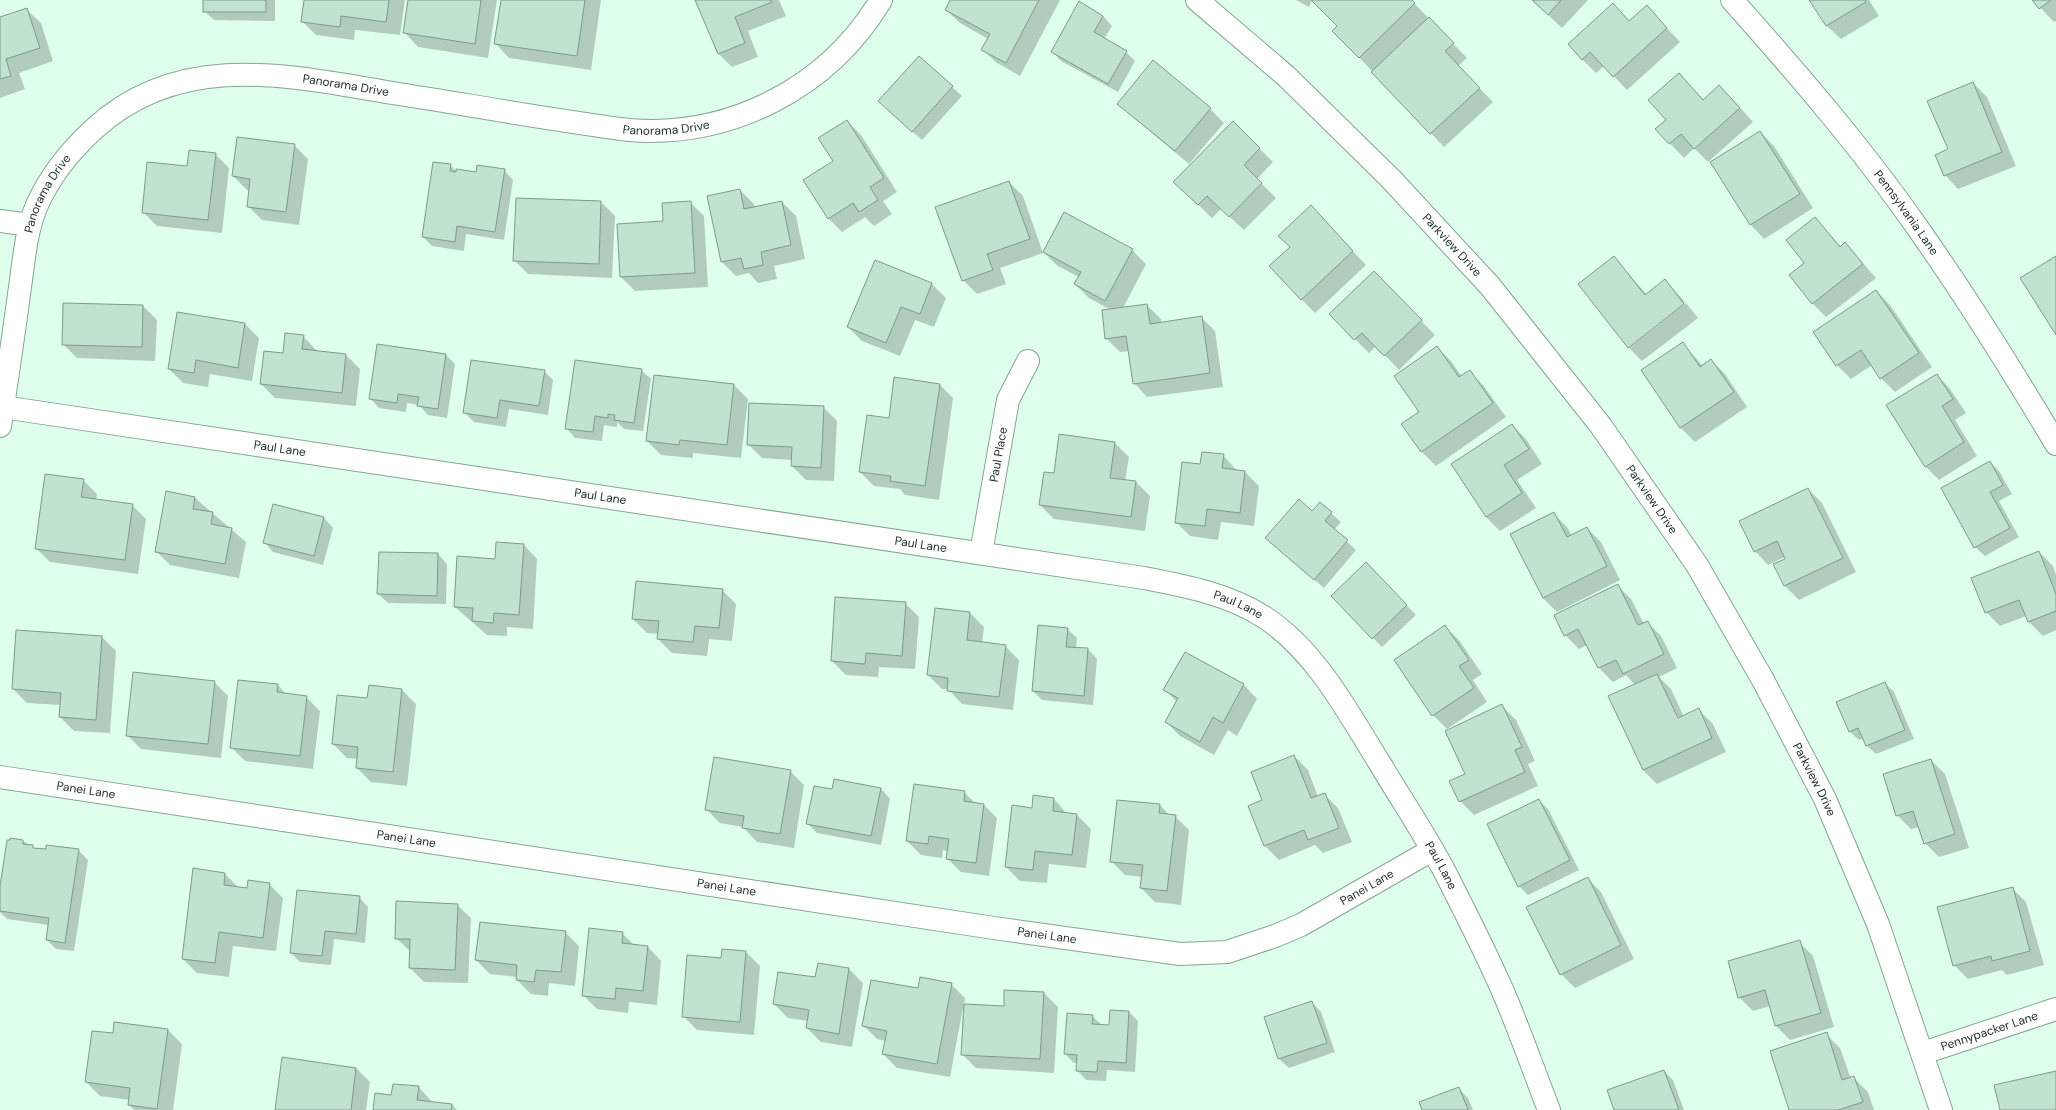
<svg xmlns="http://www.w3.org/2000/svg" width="2056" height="1110" font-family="'DM Sans',sans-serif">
<rect width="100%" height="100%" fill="#deffec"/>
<!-- shadow -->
<g fill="#0003">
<polygon points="204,0 275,0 275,21 214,20 204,11"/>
<polygon points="305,0 405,0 400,35 355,30 354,40 316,35 302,21"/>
<polygon points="409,0 497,0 488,58 418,47 405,33"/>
<polygon points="502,0 601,0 591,70 509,58 496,44"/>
<polygon points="696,0 779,0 786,16 748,31 758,57 732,67 718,53"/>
<polygon points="951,0 1060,0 1020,76 997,63 983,50 988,39 960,23 946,10"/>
<polygon points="1296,0 1411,0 1467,58 1458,66 1493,102 1444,147 1334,31 1338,26 1312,0 1309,7"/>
<polygon points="1532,0 1588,0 1562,28"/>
<polygon points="1811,0 1869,0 1879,16 1841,39 1827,26"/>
<polygon points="2033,0 2056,0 2056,21 2054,22"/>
<polygon points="1080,3 1103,16 1112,26 1104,39 1126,52 1135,61 1118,92 1061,61 1052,51"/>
<polygon points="1613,5 1630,22 1647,7 1680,42 1627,90 1604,66 1596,73 1582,59"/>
<polygon points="27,10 41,23 53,61 19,73 25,89 0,98 0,18"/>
<polygon points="919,57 962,96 922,140 888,110"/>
<polygon points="1679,74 1704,100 1733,100 1753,122 1708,162 1694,148 1684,158 1656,129 1667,120"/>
<polygon points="1973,83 1987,97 2016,166 1958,189 1945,175 1949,150"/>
<polygon points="1119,103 1210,109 1224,123 1189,164 1133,117"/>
<polygon points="847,121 861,135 897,192 883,201 892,214 874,226 865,217 842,232 828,218 834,162"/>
<polygon points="1760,132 1774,146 1813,208 1764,239 1751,225 1711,162"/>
<polygon points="294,145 308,159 299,225 262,220 248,206 250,190 247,190 233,176"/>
<polygon points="1259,148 1273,162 1257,179 1276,198 1244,230 1221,209 1212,218 1189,196"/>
<polygon points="215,154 229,168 222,233 157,226 143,212 188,167"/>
<polygon points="450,165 457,172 477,173 504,170 513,180 504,240 466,234 464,251 432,246 423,237"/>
<polygon points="1009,182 1023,196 1043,253 1000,268 1006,284 977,294 963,280"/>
<polygon points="740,190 754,204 754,208 782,202 796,216 805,259 774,266 777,279 758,283 749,273 736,276 722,262"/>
<polygon points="601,202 615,216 612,278 528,274 514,260"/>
<polygon points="690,202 704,216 708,287 635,291 621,277 664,222"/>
<polygon points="1065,214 1132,250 1146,264 1123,308 1147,305 1161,319 1161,323 1201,317 1215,331 1223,387 1147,397 1134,383 1129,351 1120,352 1106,338 1111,310 1089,298 1075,284 1079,277 1058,266 1044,253"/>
<polygon points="1815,218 1841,247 1845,243 1876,278 1826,317 1812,303 1806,263"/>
<polygon points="1324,221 1366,265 1315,313 1301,299"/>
<polygon points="1614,257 1647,295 1665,280 1685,302 1629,346"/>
<polygon points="876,261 932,284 946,298 934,327 915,320 900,356 862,341 848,327"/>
<polygon points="1387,286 1435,335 1399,370 1376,346 1369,353 1355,339"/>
<polygon points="1876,291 1890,305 1932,367 1895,392 1881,378 1872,365 1851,379 1837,365"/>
<polygon points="1686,303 1698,318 1642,361 1629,348"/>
<polygon points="143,306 157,320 155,361 77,358 63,344"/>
<polygon points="245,324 259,338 252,381 210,374 208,387 183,383 169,369"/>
<polygon points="303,336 317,351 346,355 360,369 356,406 275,398 261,384 284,354"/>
<polygon points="1682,343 1703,366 1711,360 1725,374 1747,407 1695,442 1681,428 1642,370"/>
<polygon points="1437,347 1451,361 1462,377 1469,371 1483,385 1506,417 1436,466 1422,452 1403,424 1420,412"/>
<polygon points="446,355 455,364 447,418 428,415 419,405 407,403 406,412 379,408 370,398"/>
<polygon points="641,370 651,379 643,431 624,429 617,422 617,427 604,425 602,441 575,438 566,428"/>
<polygon points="544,371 553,380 548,415 509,409 506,427 474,422 464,412"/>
<polygon points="1937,375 1950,389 1966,413 1955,420 1977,456 1939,480 1925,466"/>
<polygon points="939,384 953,398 939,500 905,495 900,489 874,486 860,472"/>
<polygon points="734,385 748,399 741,458 693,453 693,458 661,455 647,441"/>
<polygon points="823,407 837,421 834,481 806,480 792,466 792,460 762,458 748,444"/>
<polygon points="1512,425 1526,439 1542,464 1517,480 1536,508 1500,531 1486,517"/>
<polygon points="1115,443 1129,457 1125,481 1136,482 1150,496 1145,531 1054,519 1040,505 1055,474"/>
<polygon points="1223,455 1237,471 1245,472 1259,486 1254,526 1221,522 1218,540 1190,536 1176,522 1201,465"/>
<polygon points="1990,462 1999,471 2012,494 1999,501 2019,537 1985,556 1975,547"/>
<polygon points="83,480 97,494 96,500 132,505 146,519 138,574 50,562 36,548"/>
<polygon points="1808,489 1822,503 1856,572 1799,600 1785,586 1775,565 1786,560 1785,557 1768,565 1755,551"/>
<polygon points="195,498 246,542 239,578 170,565 156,551"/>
<polygon points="1320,503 1341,522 1334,530 1356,550 1324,588 1266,538 1312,512"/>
<polygon points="274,505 324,518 333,528 323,565 273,552 264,542"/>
<polygon points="1553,513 1567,527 1572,536 1587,528 1601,542 1620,580 1557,612 1543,598"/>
<polygon points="524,545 537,559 533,629 507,627 507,636 487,635 455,607 496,560"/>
<polygon points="2039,552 2053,566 2056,575 2056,630 2043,636 2029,622 2026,616 2000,626 1986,612"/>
<polygon points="380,553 438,554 447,564 446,604 388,603 378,594"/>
<polygon points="1375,573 1416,615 1382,647 1373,638"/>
<polygon points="1617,585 1631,599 1644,624 1647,622 1661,636 1677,668 1659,677 1671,689 1684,717 1699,710 1713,724 1726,752 1657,784 1643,770 1635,685 1626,675 1613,682 1599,668 1587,645 1579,649 1565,635"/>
<polygon points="722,590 736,604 732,641 709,639 707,656 672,653 658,639 659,634 647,633 633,619"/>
<polygon points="905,603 919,617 915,669 879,667 878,677 846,675 832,661"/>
<polygon points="970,613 984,627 982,643 1005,646 1019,660 1013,710 962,704 948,689 942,689 928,675"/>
<polygon points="1445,627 1459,640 1482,674 1473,680 1487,702 1447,729 1433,715"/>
<polygon points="1067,629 1077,638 1076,648 1088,649 1097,659 1093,705 1042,700 1033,691"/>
<polygon points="102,637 116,651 110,733 74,731 60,717 61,705 27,703 13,689"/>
<polygon points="1185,653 1244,685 1257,699 1237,736 1228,730 1214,755 1180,736 1166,722 1177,702 1165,690"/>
<polygon points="214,682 228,696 221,758 141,749 127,735"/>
<polygon points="1885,683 1894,692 1914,739 1876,754 1866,745 1864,738 1859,740 1849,731"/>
<polygon points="278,685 287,695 306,697 320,711 313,769 245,761 231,747"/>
<polygon points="402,690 416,704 407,786 371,782 357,768 358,759 347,758 333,744 368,699"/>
<polygon points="1502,706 1516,720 1535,761 1528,764 1538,786 1474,815 1460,801 1466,774"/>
<polygon points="1294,756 1308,770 1318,797 1324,794 1338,808 1352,842 1323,853 1315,845 1279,860 1265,846 1264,801"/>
<polygon points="1931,760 1945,774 1969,848 1939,857 1925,843 1919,827 1911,829 1897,815"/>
<polygon points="790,771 804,785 794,848 757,842 743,827 720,823 706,809"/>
<polygon points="881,789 890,799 881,845 817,833 807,823 833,790"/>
<polygon points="964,792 976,804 983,804 997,818 989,876 961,872 947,858 948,851 943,850 942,858 921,855 907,841"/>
<polygon points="1054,799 1067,814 1077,815 1091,829 1086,868 1049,864 1047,883 1020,881 1006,867 1032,809"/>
<polygon points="1539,800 1548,809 1579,870 1528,895 1519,886"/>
<polygon points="1160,805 1170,816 1175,816 1189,830 1181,905 1155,902 1141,888 1143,877 1125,875 1111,861"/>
<polygon points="23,841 35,849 78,850 88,860 74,951 56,949 47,940 49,925 7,919 0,912 0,893"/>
<polygon points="194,870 225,874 239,888 248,889 269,884 283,898 276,951 233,946 229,977 197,973 183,959"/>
<polygon points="1588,879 1601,892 1634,959 1575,988 1561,974"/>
<polygon points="2012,888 2026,902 2044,965 2007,975 2002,970 1968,979 1954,965"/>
<polygon points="359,897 368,907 365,943 334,939 331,965 300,962 291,953"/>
<polygon points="457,905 471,918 468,983 424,982 410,968 411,952 396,938"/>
<polygon points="565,932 579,946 575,986 549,983 548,996 531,994 517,980 517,977 490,974 476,960"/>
<polygon points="622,933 635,946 648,947 661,961 657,1005 629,1002 628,1013 597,1009 583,995"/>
<polygon points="1799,942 1813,956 1834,1027 1790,1040 1776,1026 1770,1006 1753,1011 1739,997"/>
<polygon points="746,952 760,966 754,1035 697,1030 683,1016 722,959"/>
<polygon points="849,969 863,983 852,1047 821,1042 807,1028 808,1021 788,1018 774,1004 816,978"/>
<polygon points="951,984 965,998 964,1005 1005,1007 1044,993 1058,1007 1054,1073 976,1068 962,1054 963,1008 950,1077 897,1068 883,1054 886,1041 877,1039 863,1025 919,990"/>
<polygon points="1312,1002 1321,1012 1335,1052 1289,1068 1279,1059"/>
<polygon points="1111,1011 1129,1012 1138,1021 1135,1072 1107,1070 1106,1081 1086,1080 1077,1070 1077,1063 1074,1063 1065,1054 1092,1016 1102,1025 1109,1026"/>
<polygon points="115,1023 168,1030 182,1044 173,1110 134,1110 129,1105 130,1100 100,1096 86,1082 114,1034"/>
<polygon points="1826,1034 1840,1048 1851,1079 1854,1078 1868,1092 1874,1110 1790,1110"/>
<polygon points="283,1058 356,1068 370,1082 366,1110 276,1110"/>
<polygon points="1664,1071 1673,1080 1684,1110 1615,1110"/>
<polygon points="419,1087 432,1102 452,1104 457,1110 374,1110 392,1096"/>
<polygon points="1458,1088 1468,1098 1473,1110 1423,1110"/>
</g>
<!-- building -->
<g fill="#c2e2d0" stroke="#7c9b8a">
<rect x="203" y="0" width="63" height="12"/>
<polygon points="304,0 389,0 386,22 341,16 340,27 301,22"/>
<polygon points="408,0 481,0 475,44 403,33"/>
<polygon points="501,0 585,0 577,56 494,44"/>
<polygon points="695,0 771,0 772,2 735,17 745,43 718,54"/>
<polygon points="950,0 1039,0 1006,63 981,50 990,34 945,10"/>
<polygon points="1311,0 1412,0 1415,3 1359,58 1332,31 1337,26"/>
<polygon points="1532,0 1561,0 1548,15"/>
<polygon points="1809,0 1865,0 1866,2 1826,26"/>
<polygon points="2032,0 2051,0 2039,9"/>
<polygon points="1079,1 1103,16 1094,32 1127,51 1108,84 1051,52"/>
<polygon points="1613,3 1629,21 1647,5 1667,28 1613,77 1590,52 1582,60 1568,44"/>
<polygon points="27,8 40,48 6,59 11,76 0,79 0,17"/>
<polygon points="1429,17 1454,43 1445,51 1480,88 1430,134 1371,72"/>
<polygon points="919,56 953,86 912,132 878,101"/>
<polygon points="1153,60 1211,108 1175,151 1117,104"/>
<polygon points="1679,73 1703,100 1719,85 1740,108 1694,149 1681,134 1669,144 1655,129 1666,120 1648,100"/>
<polygon points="1973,82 2002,152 1944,176 1935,155 1948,149 1927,101"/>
<polygon points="847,120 884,178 870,187 878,200 859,212 853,203 828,219 803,180 833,161 818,138"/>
<polygon points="1233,121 1260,148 1244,165 1262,183 1229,217 1207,196 1198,205 1173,182"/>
<polygon points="1760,131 1800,194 1750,225 1710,162"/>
<polygon points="237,137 295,144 286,212 247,207 250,179 232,176"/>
<polygon points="189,150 216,153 208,220 142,213 147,162 187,166"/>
<polygon points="433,162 451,164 450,171 456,172 456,169 476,172 477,165 505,169 495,232 457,226 455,242 422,237"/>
<polygon points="1009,181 1030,239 987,254 993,270 962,281 935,207"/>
<polygon points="740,189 744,209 782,201 791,245 761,252 763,265 744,269 741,258 721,262 707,196"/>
<polygon points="516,198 601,201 599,264 513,261"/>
<polygon points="691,201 695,273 620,277 617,224 663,221 662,203"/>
<polygon points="1311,205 1353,251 1301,300 1269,266 1290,247 1278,236"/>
<polygon points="1064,212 1133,249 1105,301 1074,284 1081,272 1043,252"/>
<polygon points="1815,217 1840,247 1845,242 1863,264 1812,304 1789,275 1804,263 1786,240"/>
<polygon points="1614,256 1645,295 1665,279 1684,304 1628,348 1578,284"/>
<polygon points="2056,256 2056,335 2020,278"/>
<polygon points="875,260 932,283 920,314 901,307 886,343 847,327"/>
<polygon points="1374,271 1422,320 1384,356 1362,333 1354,340 1329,314"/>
<polygon points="1876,290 1919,353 1880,379 1861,350 1836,366 1813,332"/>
<polygon points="63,303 143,305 142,347 62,345"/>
<polygon points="1147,304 1150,324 1202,316 1210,373 1133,384 1126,336 1105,339 1102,310"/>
<polygon points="177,312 245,323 238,368 196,360 194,373 168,369"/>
<polygon points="285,333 304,335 302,349 346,354 342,393 260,384 264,351 283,353"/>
<polygon points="1683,342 1700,367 1711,359 1734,392 1680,428 1641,370"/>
<polygon points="377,344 446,354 438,409 417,406 419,397 398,394 397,403 369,399"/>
<polygon points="1437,346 1459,377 1470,370 1493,403 1421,452 1401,424 1419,412 1394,376"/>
<polygon points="471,360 545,370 539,406 500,400 497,418 463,413"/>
<polygon points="575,360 642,369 634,423 614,420 615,415 608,414 608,418 595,416 593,432 565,429"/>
<polygon points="1937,374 1953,399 1942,406 1964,442 1925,467 1886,405"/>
<polygon points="654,375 734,384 727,445 680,440 679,445 646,441"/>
<polygon points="894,377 940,384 925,486 890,481 891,476 859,472 867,415 889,418"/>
<polygon points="749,403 824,406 821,468 791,466 792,447 747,445"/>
<polygon points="1512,424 1529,449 1504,465 1522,493 1486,517 1451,464"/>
<polygon points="1059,434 1115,442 1110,478 1136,481 1131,517 1039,505 1044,472 1054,473"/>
<polygon points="1202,452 1224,454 1222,468 1245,471 1240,513 1207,509 1205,526 1175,523 1182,462 1200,464"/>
<polygon points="1990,461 2003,485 1990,492 2010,528 1974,548 1941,488"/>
<polygon points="45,474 84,479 81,497 133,504 125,560 35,549"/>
<polygon points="1808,488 1843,558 1784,586 1773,564 1785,559 1777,541 1754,552 1739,521"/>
<polygon points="166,491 195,497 193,509 213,512 211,524 232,528 225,564 155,552"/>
<polygon points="1299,499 1312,511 1320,502 1332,512 1325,521 1348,540 1314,580 1265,538"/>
<polygon points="273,504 324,517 314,556 263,543"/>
<polygon points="1554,512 1567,537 1587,527 1607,566 1543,598 1510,534"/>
<polygon points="496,542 524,544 519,615 494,613 493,623 472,621 473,608 454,607 457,556 495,559"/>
<polygon points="2039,551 2056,594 2056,611 2028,622 2019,600 1985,613 1971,578"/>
<polygon points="379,552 438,553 437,596 377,594"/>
<polygon points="1366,562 1407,605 1372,639 1331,596"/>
<polygon points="636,581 723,589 719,628 695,626 693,642 657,639 659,621 632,619"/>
<polygon points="1618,584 1638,625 1648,621 1664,654 1623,674 1616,660 1598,668 1578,629 1564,636 1554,615"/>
<polygon points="835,597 906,602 902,656 866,653 865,664 831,661"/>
<polygon points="935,608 970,612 967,640 1006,645 999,697 947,691 948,678 927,675"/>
<polygon points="1038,625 1068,628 1066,647 1088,648 1084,696 1032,691"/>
<polygon points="1445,625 1469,660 1459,666 1474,688 1432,716 1394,660"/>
<polygon points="16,630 102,636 96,720 59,717 61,693 12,689"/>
<polygon points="1185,652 1244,684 1223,723 1213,717 1200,742 1165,722 1178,698 1163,690"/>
<polygon points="133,672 215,681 208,744 126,736"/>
<polygon points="1657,674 1678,718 1699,708 1712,738 1643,770 1608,696"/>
<polygon points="238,680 278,684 277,692 307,696 300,756 230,748"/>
<polygon points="1885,682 1905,730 1866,746 1858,728 1849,732 1836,702"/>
<polygon points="369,685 402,689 393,772 356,768 358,747 332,744 337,695 367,698"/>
<polygon points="1502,704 1522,747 1515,750 1525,772 1459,802 1449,781 1465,774 1445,731"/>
<polygon points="1294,755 1311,798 1325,793 1339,828 1308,840 1304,830 1264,846 1248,806 1262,800 1251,772"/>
<polygon points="714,757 791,770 780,834 742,828 744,816 705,810"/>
<polygon points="1931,759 1955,834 1924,844 1913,811 1896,816 1883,774"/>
<polygon points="834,779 881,788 871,836 806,824 814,786 832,789"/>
<polygon points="914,784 965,791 964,801 984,804 976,863 946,859 949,839 929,836 928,844 906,841"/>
<polygon points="1033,795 1054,798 1053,811 1077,814 1072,855 1035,851 1033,870 1005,867 1012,805 1032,808"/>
<polygon points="1539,799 1570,860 1518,887 1487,824"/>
<polygon points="1117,800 1160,804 1159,813 1176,815 1167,891 1140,888 1143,865 1110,862"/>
<polygon points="10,838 23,840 23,844 33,845 33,848 46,849 46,845 79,849 65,943 46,940 49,918 0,911 0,886 7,840 10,840"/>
<polygon points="193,868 225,873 224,885 247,888 248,880 270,883 263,938 219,932 215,963 182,959"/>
<polygon points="1588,877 1621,945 1560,975 1526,907"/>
<polygon points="2013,887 2030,951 1992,961 1991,956 1953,966 1937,907"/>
<polygon points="297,890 360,896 356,934 325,931 322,956 290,953"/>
<polygon points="396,901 458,904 455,970 409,968 410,939 395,939"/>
<polygon points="480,922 566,931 561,972 536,970 534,982 516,980 517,965 475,960"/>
<polygon points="589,928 623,932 622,943 648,946 643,991 616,988 615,999 582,996"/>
<polygon points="1800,940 1821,1013 1775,1026 1765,990 1738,998 1728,961"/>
<polygon points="722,949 746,951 740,1022 682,1017 687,955 721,958"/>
<polygon points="818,963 849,968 839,1034 806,1028 809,1010 773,1004 778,972 815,977"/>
<polygon points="920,977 952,983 937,1064 882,1054 887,1031 862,1026 871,980 918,988"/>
<polygon points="1004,990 1044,992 1040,1059 961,1055 964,1004 1004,1006"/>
<polygon points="1312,1001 1327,1043 1278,1059 1264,1017"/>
<polygon points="1110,1010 1129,1011 1126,1063 1098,1061 1097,1072 1076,1071 1077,1055 1064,1054 1067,1013 1093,1015 1092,1024 1109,1025"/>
<polygon points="114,1022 168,1029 157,1109 128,1105 130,1088 85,1082 92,1031 113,1033"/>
<polygon points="1827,1032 1842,1080 1854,1076 1863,1102 1838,1110 1789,1110 1770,1051"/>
<polygon points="282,1057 356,1068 351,1110 275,1110"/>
<polygon points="1664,1070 1679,1110 1614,1110 1607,1090"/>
<polygon points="2056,1071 2056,1110 2000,1110 1994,1085"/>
<polygon points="393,1084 419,1086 417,1100 452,1104 451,1110 373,1110 375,1093 391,1095"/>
<polygon points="1459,1087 1468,1110 1422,1110 1419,1102"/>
</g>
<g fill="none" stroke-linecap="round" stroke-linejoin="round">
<!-- street casing -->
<g stroke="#86a494" stroke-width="24">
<g id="street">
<path id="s1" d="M1732 0C1797 73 1861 147 1917 227 1967 298 2012 370 2056 444"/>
<polyline points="0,221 30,225"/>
<path id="s2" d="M3 407 1144 578C1185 586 1228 594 1264 617 1316 651 1347 711 1379 762 1401 799 1426 836 1446 874 1467 916 1489 958 1507 1001 1522 1037 1535 1074 1549 1110"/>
<path id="s3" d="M0 426C7 379 14 333 20 287 24 260 26 230 37 205 50 176 71 150 94 129 182 48 294 77 399 94 475 106 552 120 629 130 731 138 828 88 881 0"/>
<path id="s4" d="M981 553 1008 400 1028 361"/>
<path id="s5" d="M0 777 994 928 1180 954 1227 952 1275 936 1301 925 1432 850"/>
<path id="s6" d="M1923 1053 2056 1009"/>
</g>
</g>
<!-- secondary casing -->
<g stroke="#86a494" stroke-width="24">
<g id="secondary">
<path id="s7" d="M1197 0 1286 76 1391 179 1490 286 1601 426 1697 565 1763 680 1825 799 1878 924 1941 1110"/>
</g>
</g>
<!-- street -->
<use href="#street" stroke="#fff" stroke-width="22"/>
<!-- secondary -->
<use href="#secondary" stroke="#fff" stroke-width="22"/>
</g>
<g text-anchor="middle" stroke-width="3.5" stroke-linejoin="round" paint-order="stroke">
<!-- street labels -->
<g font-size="12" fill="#24312a" stroke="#deffec">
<text dy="4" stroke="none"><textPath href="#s3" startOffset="586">Panorama Drive</textPath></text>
<text dy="4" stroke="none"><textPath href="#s3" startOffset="910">Panorama Drive</textPath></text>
<text dy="4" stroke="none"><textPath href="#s3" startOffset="239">Panorama Drive</textPath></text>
<text dy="4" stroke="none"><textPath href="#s1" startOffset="275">Pennsylvania Lane</textPath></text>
<text dy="4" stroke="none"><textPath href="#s7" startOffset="354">Parkview Drive</textPath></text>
<text dy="4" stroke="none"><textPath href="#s2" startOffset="280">Paul Lane</textPath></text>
<text dy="4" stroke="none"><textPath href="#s4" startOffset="100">Paul Place</textPath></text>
<text dy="4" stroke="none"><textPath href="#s2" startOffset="604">Paul Lane</textPath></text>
<text dy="4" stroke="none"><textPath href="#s7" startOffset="678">Parkview Drive</textPath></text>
<text dy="4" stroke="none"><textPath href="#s2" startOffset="928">Paul Lane</textPath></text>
<text dy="4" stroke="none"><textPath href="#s2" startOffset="1252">Paul Lane</textPath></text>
<text dy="4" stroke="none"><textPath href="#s7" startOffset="1002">Parkview Drive</textPath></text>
<text dy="4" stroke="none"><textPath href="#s5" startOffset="87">Panei Lane</textPath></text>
<text dy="4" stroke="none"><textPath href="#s5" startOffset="411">Panei Lane</textPath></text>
<text dy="4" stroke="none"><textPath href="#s2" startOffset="1588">Paul Lane</textPath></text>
<text dy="4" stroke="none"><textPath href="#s5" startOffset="1395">Panei Lane</textPath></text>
<text dy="4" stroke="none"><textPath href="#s5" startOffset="735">Panei Lane</textPath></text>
<text dy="4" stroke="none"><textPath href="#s5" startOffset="1059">Panei Lane</textPath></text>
<text dy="4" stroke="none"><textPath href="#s6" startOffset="70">Pennypacker Lane</textPath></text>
</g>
</g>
</svg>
